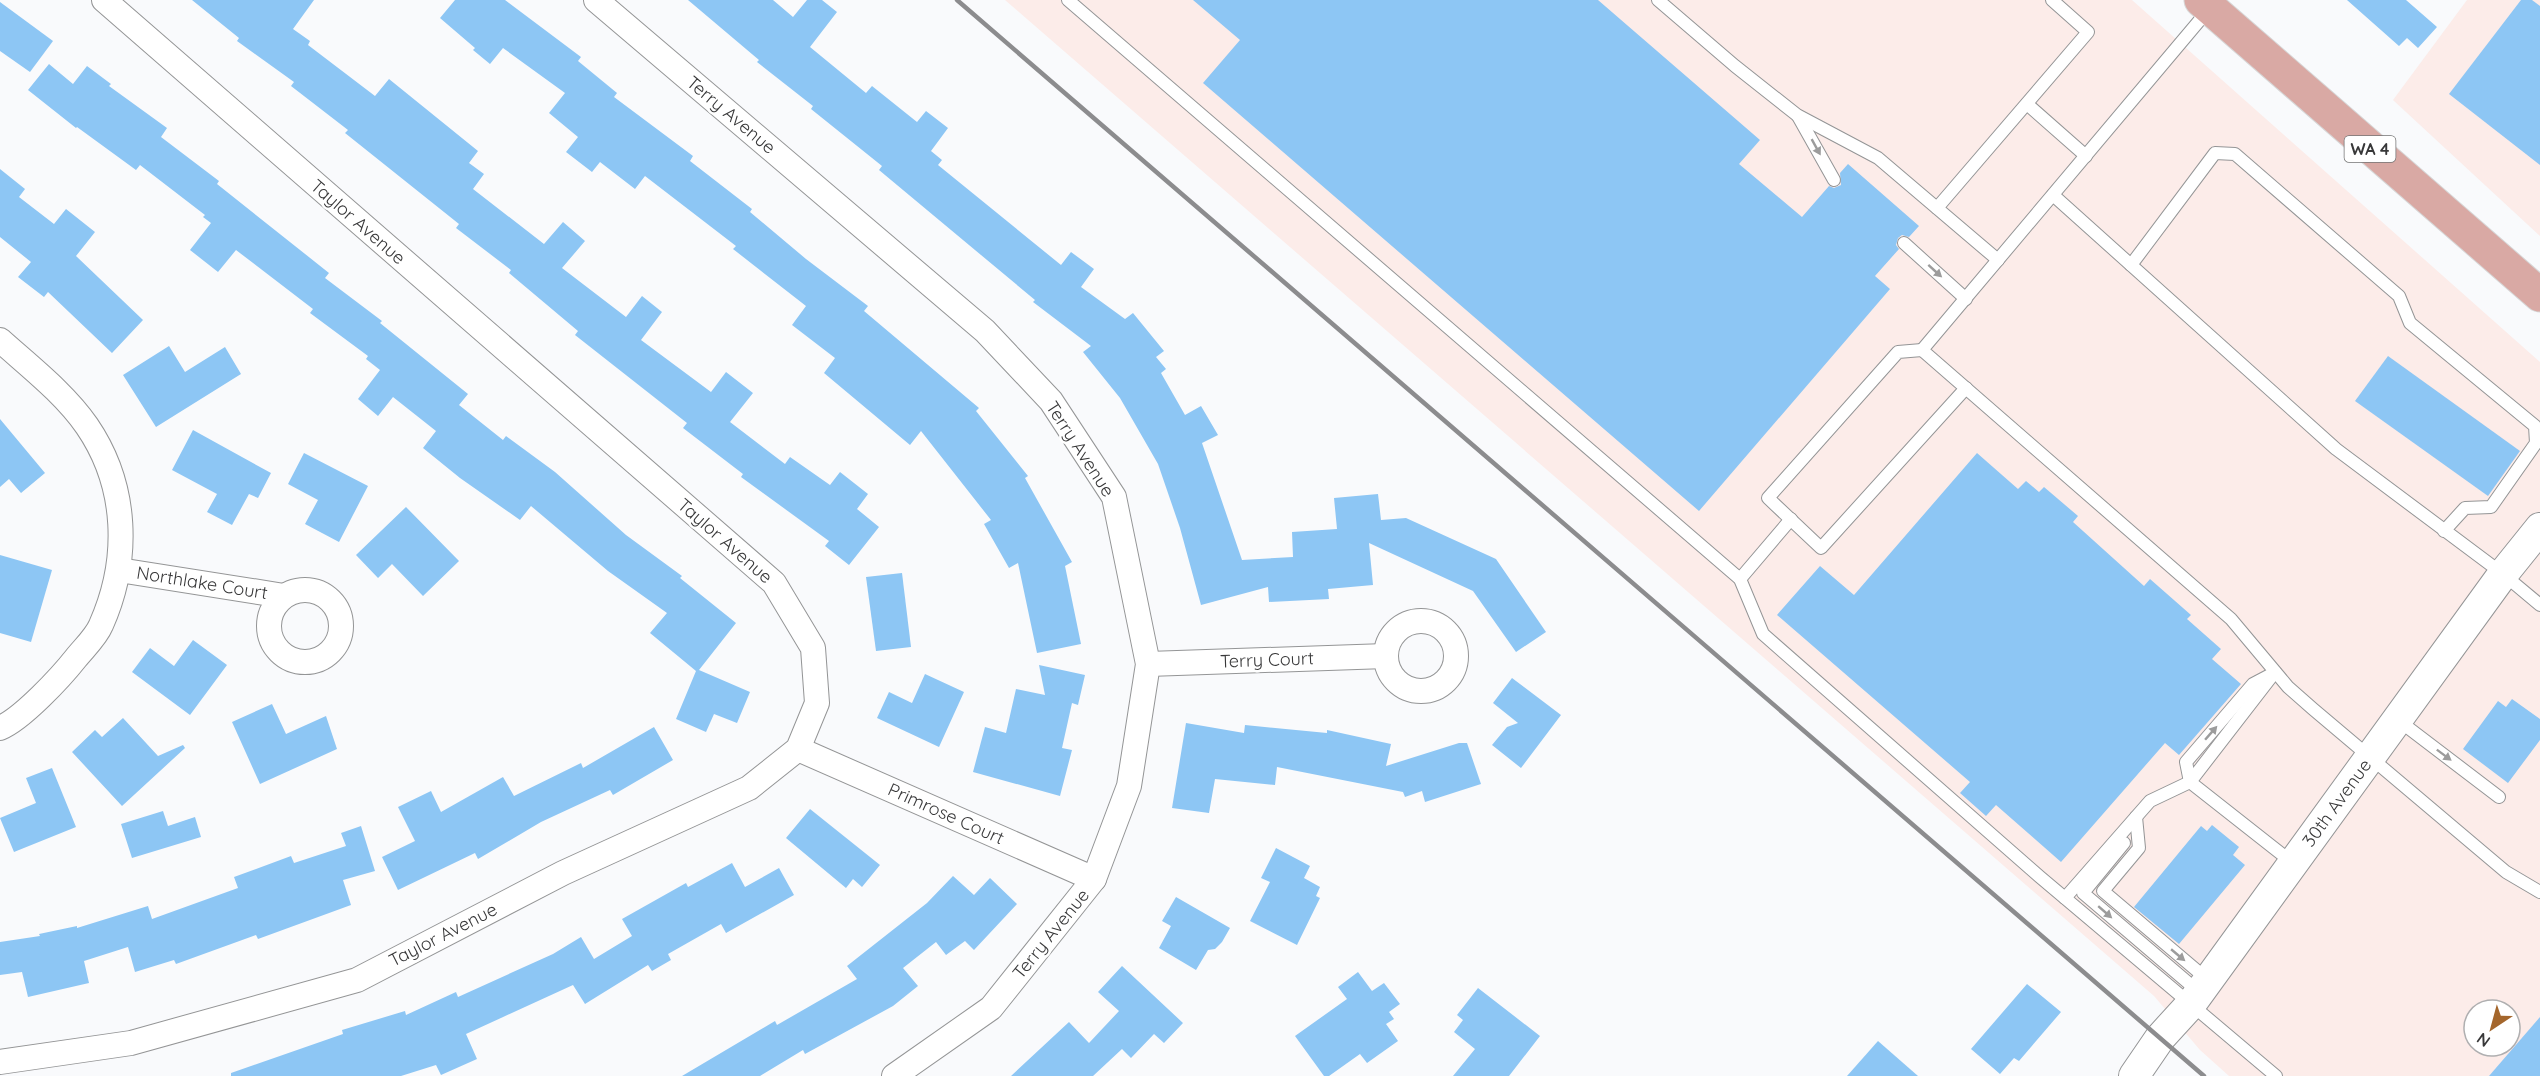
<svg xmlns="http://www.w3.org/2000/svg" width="2540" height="1076" font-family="Quicksand,sans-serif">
<rect width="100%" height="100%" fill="#f9fafc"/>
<!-- commercial -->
<g fill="#fcece9" fill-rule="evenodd">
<path d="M1005 0H2132L2540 362V1076H2229L2200 1050 2154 996ZM2474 1010H2510V1046H2474Z"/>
<polygon points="2467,0 2540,0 2540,236 2393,100"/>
</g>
<!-- building -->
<g fill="#8dc6f4">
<polygon points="192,0 314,0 293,29 310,41 308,45 375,96 389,79 478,151 469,163 484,174 473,189 544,244 563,222 585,241 562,268 626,317 642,296 662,312 641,340 711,392 726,372 753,393 730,422 785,464 790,457 830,485 840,472 868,494 857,509 879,527 849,565 825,546 829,541 741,477 743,474 683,428 687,423 575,335 578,331 509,273 511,270 456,228 459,224 345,133 348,130 291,86 294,82 237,41 239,38"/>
<polygon points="455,0 505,0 581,57 578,61 617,93 614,97 693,156 690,161 752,209 750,212 806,259 868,306 864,311 979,408 976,411 1028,476 1025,478 1072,562 1065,566 1081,644 1037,653 1018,563 1009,568 984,524 991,520 921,431 910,445 824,373 835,358 792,325 806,306 733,249 736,246 645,176 635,189 600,162 592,172 566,152 578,137 549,113 565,93 503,48 490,64 473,50 475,48 440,18"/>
<polygon points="688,0 773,0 793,17 807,0 822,0 837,12 810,47 866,93 872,86 917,122 926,111 948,128 931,151 942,160 938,165 1061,265 1071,252 1094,269 1081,287 1125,319 1133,313 1164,351 1156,357 1166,369 1161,373 1185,415 1201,406 1218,435 1202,443 1242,560 1293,557 1292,532 1337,529 1334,498 1378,494 1381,520 1406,518 1496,559 1546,632 1516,652 1473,591 1369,543 1373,585 1328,589 1329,599 1269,602 1268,587 1201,605 1180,528 1158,464 1120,398 1083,352 1091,346 1033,302 1035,300 879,170 882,166 811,109 813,106 757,62 759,60"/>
<polygon points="1193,0 1598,0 1760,140 1739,164 1802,217 1829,186 1834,188 1841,185 1840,173 1848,164 1919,226 1909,237 1902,235 1898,238 1896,245 1899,249 1875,276 1890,289 1699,511 1203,83 1240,40"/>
<polygon points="2347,0 2406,0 2437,27 2418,48 2407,38 2399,46"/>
<polygon points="2521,0 2532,0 2540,6 2540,165 2449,94"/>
<polygon points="0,2 53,41 30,72 0,51"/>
<polygon points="49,64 73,84 87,66 111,84 109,86 167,128 161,137 219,181 217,184 329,273 325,278 382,321 380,323 468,394 459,405 503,440 506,436 555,472 626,535 682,576 680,578 736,623 699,670 750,692 737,723 714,714 706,732 676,719 696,671 650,633 667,613 608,571 531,506 520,520 460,478 423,448 436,431 393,397 378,416 358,399 380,370 366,359 368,356 310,313 313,309 236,250 218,272 190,250 211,223 203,217 205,215 140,165 136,170 77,127 76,128 28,90"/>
<polygon points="0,169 25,189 19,197 54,224 66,209 95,232 76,256 143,320 112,353 48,292 44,297 18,277 31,262 0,237"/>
<polygon points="169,346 185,372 225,347 241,374 156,427 123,375"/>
<polygon points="2388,356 2520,451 2488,496 2355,401"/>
<polygon points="0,419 45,473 21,493 9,479 0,487"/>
<polygon points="193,430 271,473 258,498 249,494 232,525 207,512 217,494 172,470"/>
<polygon points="304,453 368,486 339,542 305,524 318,500 288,484"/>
<polygon points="1977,453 2018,489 2026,481 2039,492 2044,487 2078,516 2073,522 2144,586 2150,579 2191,615 2187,619 2221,649 2212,659 2241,684 2179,755 2165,743 2061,862 1996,805 1986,816 1960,793 1970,782 1777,615 1820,566 1854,595"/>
<polygon points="406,507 459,561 423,596 392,564 378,578 356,555"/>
<polygon points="0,555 52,570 31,642 0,633"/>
<polygon points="902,573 911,647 876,651 866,577"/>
<polygon points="193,640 227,665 190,715 132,672 150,648 174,666"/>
<polygon points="1039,665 1085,675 1078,705 1072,703 1062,748 1072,750 1060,796 973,772 985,727 1006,733 1016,689 1045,695"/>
<polygon points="925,674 964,692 939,747 877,718 889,692 912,703"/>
<polygon points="1512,678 1561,715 1521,768 1492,745 1507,727 1518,723 1493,703"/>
<polygon points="2512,699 2540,719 2540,740 2508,783 2463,749 2498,701 2506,707"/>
<polygon points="272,704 286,734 326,716 337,749 260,784 232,722"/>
<polygon points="123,718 158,756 183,745 185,748 122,806 72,752 95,730 102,737"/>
<polygon points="1186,723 1244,733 1245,725 1327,733 1327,730 1391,744 1386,766 1459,743 1467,743 1481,784 1425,802 1422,791 1405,797 1403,792 1277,767 1275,785 1215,779 1209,813 1172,808"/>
<polygon points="654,727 673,760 613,795 610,790 541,822 478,859 475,853 398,890 382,857 415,841 398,807 431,791 441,812 503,777 514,796 581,763 583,768"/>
<polygon points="52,768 76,827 14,852 0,818 36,803 26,778"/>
<polygon points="810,809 880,865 862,887 853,879 846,888 786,838"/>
<polygon points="163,811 168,826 195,817 201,837 132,858 121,824"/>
<polygon points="2212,825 2239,847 2233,855 2245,865 2179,944 2134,907 2201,826 2207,831"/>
<polygon points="361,826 375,871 343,880 351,905 258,939 256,935 176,964 174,960 135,972 128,947 84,961 89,983 28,997 22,972 0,975 0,942 40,936 39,934 77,926 77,928 148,906 152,919 238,888 234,877 291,856 294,863 346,846 341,833"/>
<polygon points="1276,848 1310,866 1304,878 1320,887 1316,896 1320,898 1297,945 1250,921 1270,882 1261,878"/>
<polygon points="732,863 745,887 779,868 794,895 726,933 721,924 668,954 671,960 652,971 648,965 585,1004 573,985 466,1034 477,1059 441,1075 436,1065 401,1076 231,1076 231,1073 343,1034 342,1030 405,1011 406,1015 456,992 458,997 553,954 581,937 594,959 632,936 622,919 686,883 688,887"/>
<polygon points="953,876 974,895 990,878 1017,904 974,950 965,941 946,955 936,942 903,968 918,986 893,1006 805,1054 803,1050 760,1076 682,1076 775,1021 777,1025 857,979 847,966 927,903"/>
<polygon points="1176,897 1230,928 1222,942 1215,949 1208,950 1196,970 1159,948 1171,926 1162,921"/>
<polygon points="1122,966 1183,1023 1164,1043 1154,1034 1131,1058 1122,1049 1093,1076 1011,1076 1069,1022 1089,1043 1119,1011 1098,992"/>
<polygon points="1358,972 1372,991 1384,983 1400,1004 1389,1012 1394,1019 1386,1024 1398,1041 1367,1063 1360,1054 1329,1076 1324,1076 1295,1036 1347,999 1338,987"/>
<polygon points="2027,984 2061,1012 2019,1061 2014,1058 2000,1074 1971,1049"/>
<polygon points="1478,988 1540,1036 1509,1076 1453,1076 1475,1049 1454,1032 1463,1020 1457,1015"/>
<polygon points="2540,1017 2540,1076 2489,1076"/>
<polygon points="1878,1041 1918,1076 1847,1076"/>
</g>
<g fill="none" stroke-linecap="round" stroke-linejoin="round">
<!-- service casing -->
<g stroke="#949596" stroke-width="14">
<g id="service">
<polyline points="1068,0 1740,579 1763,634 2040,877 2276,1076"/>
<polyline points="1658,0 1735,66 1797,115 1878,158 1998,260"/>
<polyline points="2210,8 1922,350 2231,619 2288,687 2313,709 2506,872 2540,892"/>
<polyline points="2027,104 2086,156"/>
<polyline points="1798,116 1834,180"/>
<polyline points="2053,195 2336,449 2503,574 2540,605"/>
<polyline points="1937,208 2088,32 2052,0"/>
<polyline points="1904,243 1966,299"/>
<polyline points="2131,265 2215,153 2235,154 2399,296 2410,323 2535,426 2536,443 2491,507 2465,508 2444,531"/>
<polyline points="1922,350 1898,352 1768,498 1821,548 1966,388"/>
<polyline points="1740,579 1791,519"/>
<polyline points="2272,674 2253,684 2186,762 2190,782 2293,863"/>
<polyline points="2398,720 2499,797"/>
<polyline points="2136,817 2139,848 2103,891 2208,980"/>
<polyline points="2124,843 2083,893 2199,992"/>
<polyline points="2065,898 2150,801 2190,782 2275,672"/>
</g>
</g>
<!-- minor casing -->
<g stroke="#949596" stroke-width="26">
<g id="minor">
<polyline points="596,0 985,331 1051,401 1114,497 1148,664 1129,786 1094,879 991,1008 894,1076"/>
<path d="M0 340C30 367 64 393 87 426 128 486 130 560 101 625 96 637 84 648 76 658 61 677 22 719 0 728"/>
<polyline points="119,570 284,596"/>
<circle cx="305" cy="626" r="36"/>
<circle cx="1421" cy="656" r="35"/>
<polyline points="1148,664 1386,656"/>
<polyline points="798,749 1094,879"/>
<polyline points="0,1062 131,1043 357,980 563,873 749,788 798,749 817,703 813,648 774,583 104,0"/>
</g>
</g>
<!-- tertiary casing -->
<g stroke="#949596" stroke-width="32">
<polyline id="tertiary" points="2134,1076 2160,1038 2191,1004 2503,574 2540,528"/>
</g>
<!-- primary casing -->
<g stroke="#d7d7d7" stroke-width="35">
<polyline id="primary" points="2201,0 2540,295"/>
</g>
<!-- service -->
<use href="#service" stroke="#fff" stroke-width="12"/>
<!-- minor -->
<use href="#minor" stroke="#fff" stroke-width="24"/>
<!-- tertiary -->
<use href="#tertiary" stroke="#fff" stroke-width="30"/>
<!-- primary -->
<use href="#primary" stroke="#d9a9a4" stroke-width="33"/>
<!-- rail -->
<polyline stroke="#8c8c8e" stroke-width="4.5" points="957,0 2204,1076"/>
</g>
<!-- one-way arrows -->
<defs><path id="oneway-solid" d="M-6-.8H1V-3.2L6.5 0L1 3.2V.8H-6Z" transform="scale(1.5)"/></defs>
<g fill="#9c9c9c">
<use href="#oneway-solid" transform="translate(1816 147) rotate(61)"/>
<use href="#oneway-solid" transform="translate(1935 271) rotate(42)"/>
<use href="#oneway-solid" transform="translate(2211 733) rotate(-49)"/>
<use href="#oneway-solid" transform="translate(2444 755) rotate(37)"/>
<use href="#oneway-solid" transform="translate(2105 912) rotate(41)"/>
<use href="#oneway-solid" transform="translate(2178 955) rotate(40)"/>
</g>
<g text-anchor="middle" stroke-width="5" stroke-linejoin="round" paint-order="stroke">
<!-- shield labels -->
<rect fill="#fff" stroke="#747474" stroke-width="1.5" x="2344.5" y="136" width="51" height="26" rx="4.5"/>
<g font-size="16" font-weight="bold" fill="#383839">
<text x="2370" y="155">WA 4</text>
</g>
<!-- street labels -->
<g font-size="18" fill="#383839" stroke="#fff">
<text transform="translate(731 115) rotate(40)" y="6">Terry Avenue</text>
<text transform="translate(358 222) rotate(41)" y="6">Taylor Avenue</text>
<text transform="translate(1080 449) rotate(57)" y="6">Terry Avenue</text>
<text transform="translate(725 541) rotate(41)" y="6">Taylor Avenue</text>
<text transform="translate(202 583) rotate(9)" y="6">Northlake Court</text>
<text transform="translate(1267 660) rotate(-2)" y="6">Terry Court</text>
<text transform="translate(2337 803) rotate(-54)" y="6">30th Avenue</text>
<text transform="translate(946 814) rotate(24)" y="6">Primrose Court</text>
<text transform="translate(1051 934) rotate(-51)" y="6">Terry Avenue</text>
<text transform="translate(443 935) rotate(-27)" y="6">Taylor Avenue</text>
</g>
</g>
<!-- north arrow -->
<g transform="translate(2492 1028) rotate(216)"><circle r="28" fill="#ffffff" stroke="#afafb0" stroke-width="1.5"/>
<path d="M0-4.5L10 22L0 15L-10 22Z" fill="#a4662c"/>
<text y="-9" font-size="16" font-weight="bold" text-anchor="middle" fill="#383839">N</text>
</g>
</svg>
